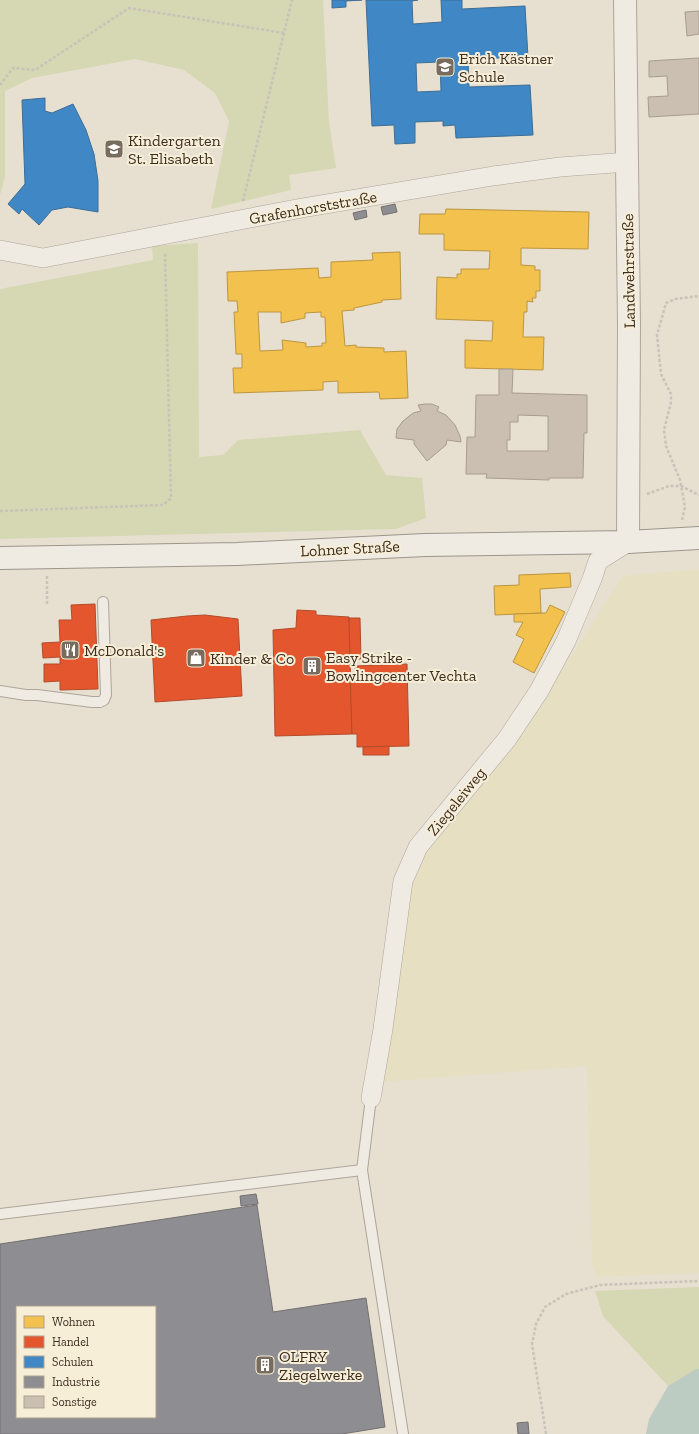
<svg xmlns="http://www.w3.org/2000/svg" width="699" height="1434" font-family="'Zilla Slab',serif">
<rect width="100%" height="100%" fill="#e7e0d1"/>
<!-- farmland -->
<polygon fill="#e6dfc2" points="699,569 699,1273 597,1277 592,1264 587,1066 383,1082 410,892 429,847 523,731 623,576"/>
<!-- green -->
<g fill="#d6d7b3">
<polygon points="0,0 323,0 329,122 336,168 289,175 291,190 211,209 229,121 215,93 184,70 135,59 32,78 5,91 5,176 0,195"/>
<polygon points="198,243 199,457 223,455 238,440 360,430 386,475 422,478 426,518 396,529 0,539 0,289 153,260 152,246"/>
<polygon points="699,1287 699,1369 696,1369 668,1386 603,1316 595,1291"/>
</g>
<!-- water -->
<polygon fill="#bcccc2" points="696,1369 699,1369 699,1434 646,1434 649,1419 668,1386"/>
<!-- homes -->
<g fill="#f2c14e" stroke="#bc9540" fill-rule="evenodd">
<polygon points="446,209 589,212 588,249 521,248 521,265 535,266 535,270 540,270 540,291 536,291 536,298 532,298 533,302 527,301 527,312 524,312 523,337 544,337 543,370 465,368 465,340 492,341 493,321 436,319 437,277 457,278 457,274 461,274 461,269 489,269 490,251 444,250 444,234 419,234 420,214 445,214"/>
<path d="M400 252 401 299 382 300V302L354 308V310L342 311 345 346 356 345V347L384 348V352L406 351 408 398 380 399 379 392 338 393V381L323 382V390L234 393 233 368H242V354H236L234 312H238L237 301H228L227 272 318 268 319 278 331 277V262L373 260 372 253ZM258 312H281V323L305 318V313L321 312V317H325L326 343H322V346L306 347V343L282 340 283 350 260 351Z"/>
<polygon points="570,573 571,587 540,589 541,613 495,615 494,586 519,585 519,575"/>
<polygon points="550,605 565,612 534,673 513,662 524,639 516,635 523,622 514,622 514,614 546,613"/>
</g>
<!-- shops -->
<g fill="#e4572e" stroke="#b24b2a">
<polygon points="95,604 98,689 60,690 60,681 44,682 44,664 60,664 60,657 43,658 42,643 60,642 59,620 72,620 71,605"/>
<polygon points="297,610 316,611 316,615 349,617 352,734 275,736 273,630 296,628"/>
<polygon points="205,615 238,619 242,696 155,702 151,620 187,616"/>
<polygon points="349,618 360,618 361,659 350,659"/>
<polygon points="407,664 409,746 357,747 357,734 352,734 350,673 355,673 355,666"/>
<polygon points="389,746 389,755 363,755 363,747"/>
</g>
<!-- schools -->
<g fill="#3f88c5" stroke="#3e6d94" fill-rule="evenodd">
<polygon points="332,0 362,0 346,1 346,7 332,8"/>
<path d="M366 0H418L412 1 413 24 442 22 441 0H462V9L525 6 528 57 468 59 469 87 530 85 533 135 456 138 455 125 443 126V121L415 122V143L395 144 394 125 372 126ZM440 62 441 91 417 92 416 63Z"/>
<polygon points="45,98 45,111 52,113 73,104 86,130 94,154 98,181 98,212 68,207 52,210 39,225 22,209 19,214 8,204 25,184 22,100"/>
</g>
<!-- industry -->
<g fill="#8d8d92" stroke="#757070" fill-rule="evenodd">
<polygon points="395,204 397,212 383,215 381,207"/>
<polygon points="366,210 367,217 355,220 353,213"/>
<polygon points="256,1194 258,1204 241,1206 240,1196"/>
<path d="M257 1205 273 1312 366 1298 385 1427 342 1434H0V1244ZM17 1307H155V1417H17Z"/>
<polygon points="528,1422 529,1434 518,1434 517,1423"/>
</g>
<!-- building -->
<g fill="#cbbfb2" stroke="#a89c90" fill-rule="evenodd">
<polygon points="699,11 699,34 687,36 685,12"/>
<polygon points="699,58 699,114 649,117 648,97 668,96 667,76 649,77 649,61"/>
<path d="M499 369H513L512 393 587 395V433H584L583 478H549V480L486 478 487 474H466L467 437H475L476 395H499ZM518 415 548 416V451H507V440H510V422H518Z"/>
<polygon points="425,404 432,404 439,407 437,411 446,415 455,425 460,436 461,442 447,440 446,445 427,461 414,444 414,440 396,438 397,429 403,421 413,413 421,411 418,405"/>
</g>
<g fill="none" stroke-linecap="round" stroke-linejoin="round">
<!-- service casing -->
<g stroke="#ada599" stroke-width="12">
<g id="service">
<polyline points="0,691 26,695 37,695 92,702 100,702 104,700 106,695 103,602"/>
<polyline points="362,1170 403,1434"/>
<polyline points="0,1214 362,1170 371,1098"/>
</g>
</g>
<!-- minor casing -->
<g stroke="#ada599" stroke-width="20">
<g id="minor">
<polyline points="0,250 43,258 302,208 493,176 560,167 628,162"/>
<polyline points="371,1098 383,1029 403,881 418,847 507,739 539,691 566,641 592,579 598,561 628,542"/>
</g>
</g>
<!-- tertiary casing -->
<g stroke="#ada599" stroke-width="24">
<polyline id="tertiary" points="625,0 629,325 628,542"/>
</g>
<!-- secondary casing -->
<g stroke="#9c958a" stroke-width="24">
<polyline id="secondary" points="0,558 237,554 425,545 628,542 699,538"/>
</g>
<!-- path -->
<g stroke="#c8c2b9" stroke-width="2.5" stroke-dasharray="3 2" stroke-linecap="butt">
<polyline points="0,85 13,68 35,70 129,8 284,33"/>
<polyline points="243,201 292,0"/>
<polyline points="647,494 669,486 681,486 699,495"/>
<polyline points="0,511 163,505 171,498 165,253"/>
<polyline points="682,520 685,507 680,480 666,446 664,430 671,402 671,394 661,374 657,335 666,303 675,299 699,296"/>
<polyline points="47,576 47,604"/>
<polyline points="546,1434 532,1344 536,1324 545,1307 566,1294 600,1285 699,1281"/>
</g>
<!-- service -->
<use href="#service" stroke="#efebe3" stroke-width="10"/>
<!-- minor -->
<use href="#minor" stroke="#efebe3" stroke-width="19"/>
<!-- tertiary -->
<use href="#tertiary" stroke="#efebe3" stroke-width="22"/>
<!-- secondary -->
<use href="#secondary" stroke="#efebe3" stroke-width="22"/>
</g>
<!-- icons -->
<defs>
<g id="school-square" transform="scale(1)"><rect x="-9" y="-9" width="18" height="18" rx="4" fill="#786c5e" stroke="#f7eed8"/><path d="M0-5L7-2L0 1L-7-2ZM-4 1L0 2.5L4 1V4Q0 6-4 4Z" fill="#fff"/></g>
<g id="restaurant-square" transform="scale(1)"><rect x="-9" y="-9" width="18" height="18" rx="4" fill="#786c5e" stroke="#f7eed8"/><path d="M-5-6h1v4h1v-4h1v4h1v-4h1v5L-1.5 .5V6h-2V.5L-5-1ZM5-6V6H3V1.5H1.5Q1.5-4 5-6Z" fill="#fff"/></g>
<g id="shop-square" transform="scale(1)"><rect x="-9" y="-9" width="18" height="18" rx="4" fill="#786c5e" stroke="#f7eed8"/><path d="M-5-2.5h2.3a2.7 3.5 0 0 1 5.4 0H5L5.5 6h-11ZM-1.5-2.5h3a1.5 2.3 0 0 0-3 0Z" fill="#fff"/></g>
<g id="building-square" transform="scale(1)"><rect x="-9" y="-9" width="18" height="18" rx="4" fill="#786c5e" stroke="#f7eed8"/><path d="M-4-6H4V6H1V3H-1V6H-4ZM-2.5-4.3h1.7v1.8h-1.7ZM.8-4.3h1.7v1.8H.8ZM-2.5-1h1.7V.8h-1.7ZM.8-1h1.7V.8H.8Z" fill="#fff"/></g>
</defs>
<g fill-rule="evenodd">
<use href="#school-square" x="445" y="67"/>
<use href="#school-square" x="114" y="149"/>
<use href="#restaurant-square" x="70" y="650"/>
<use href="#shop-square" x="196" y="658"/>
<use href="#building-square" x="312" y="666"/>
<use href="#building-square" x="265" y="1365"/>
</g>
<g text-anchor="middle" stroke-width="4" stroke-linejoin="round" paint-order="stroke">
<!-- poi labels -->
<g font-size="16" fill="#3d2e20" stroke="#f7eed8" text-anchor="start">
<text x="459" y="64">Erich Kästner<tspan x="459" dy="18">Schule</tspan></text>
<text x="128" y="146">Kindergarten<tspan x="128" dy="18">St. Elisabeth</tspan></text>
<text x="84" y="656">McDonald's</text>
<text x="326" y="663">Easy Strike -<tspan x="326" dy="18">Bowlingcenter Vechta</tspan></text>
<text x="210" y="664">Kinder &amp; Co</text>
<text x="279" y="1362">OLFRY<tspan x="279" dy="18">Ziegelwerke</tspan></text>
</g>
<!-- street labels -->
<g font-size="16" fill="#3d2e20" stroke="#f7eed8">
<text transform="translate(313 207) rotate(-10)" y="6">Grafenhorststraße</text>
<text transform="translate(628 271) rotate(-91)" y="6">Landwehrstraße</text>
<text transform="translate(350 548) rotate(-3)" y="6">Lohner Straße</text>
<text transform="translate(456 801) rotate(-51)" y="6">Ziegeleiweg</text>
</g>
</g>
<!-- legend -->
<rect x="16" y="1306" width="140" height="112" fill="#f7eed8" stroke="#ada18e"/>
<rect x="24" y="1316" width="20" height="12" fill="#f2c14e" stroke="#ada18e"/>
<text x="52" y="1326" font-size="12" fill="#3d2e20">Wohnen</text>
<rect x="24" y="1336" width="20" height="12" fill="#e4572e" stroke="#ada18e"/>
<text x="52" y="1346" font-size="12" fill="#3d2e20">Handel</text>
<rect x="24" y="1356" width="20" height="12" fill="#3f88c5" stroke="#ada18e"/>
<text x="52" y="1366" font-size="12" fill="#3d2e20">Schulen</text>
<rect x="24" y="1376" width="20" height="12" fill="#8d8d92" stroke="#ada18e"/>
<text x="52" y="1386" font-size="12" fill="#3d2e20">Industrie</text>
<rect x="24" y="1396" width="20" height="12" fill="#cbbfb2" stroke="#ada18e"/>
<text x="52" y="1406" font-size="12" fill="#3d2e20">Sonstige</text>
</svg>
